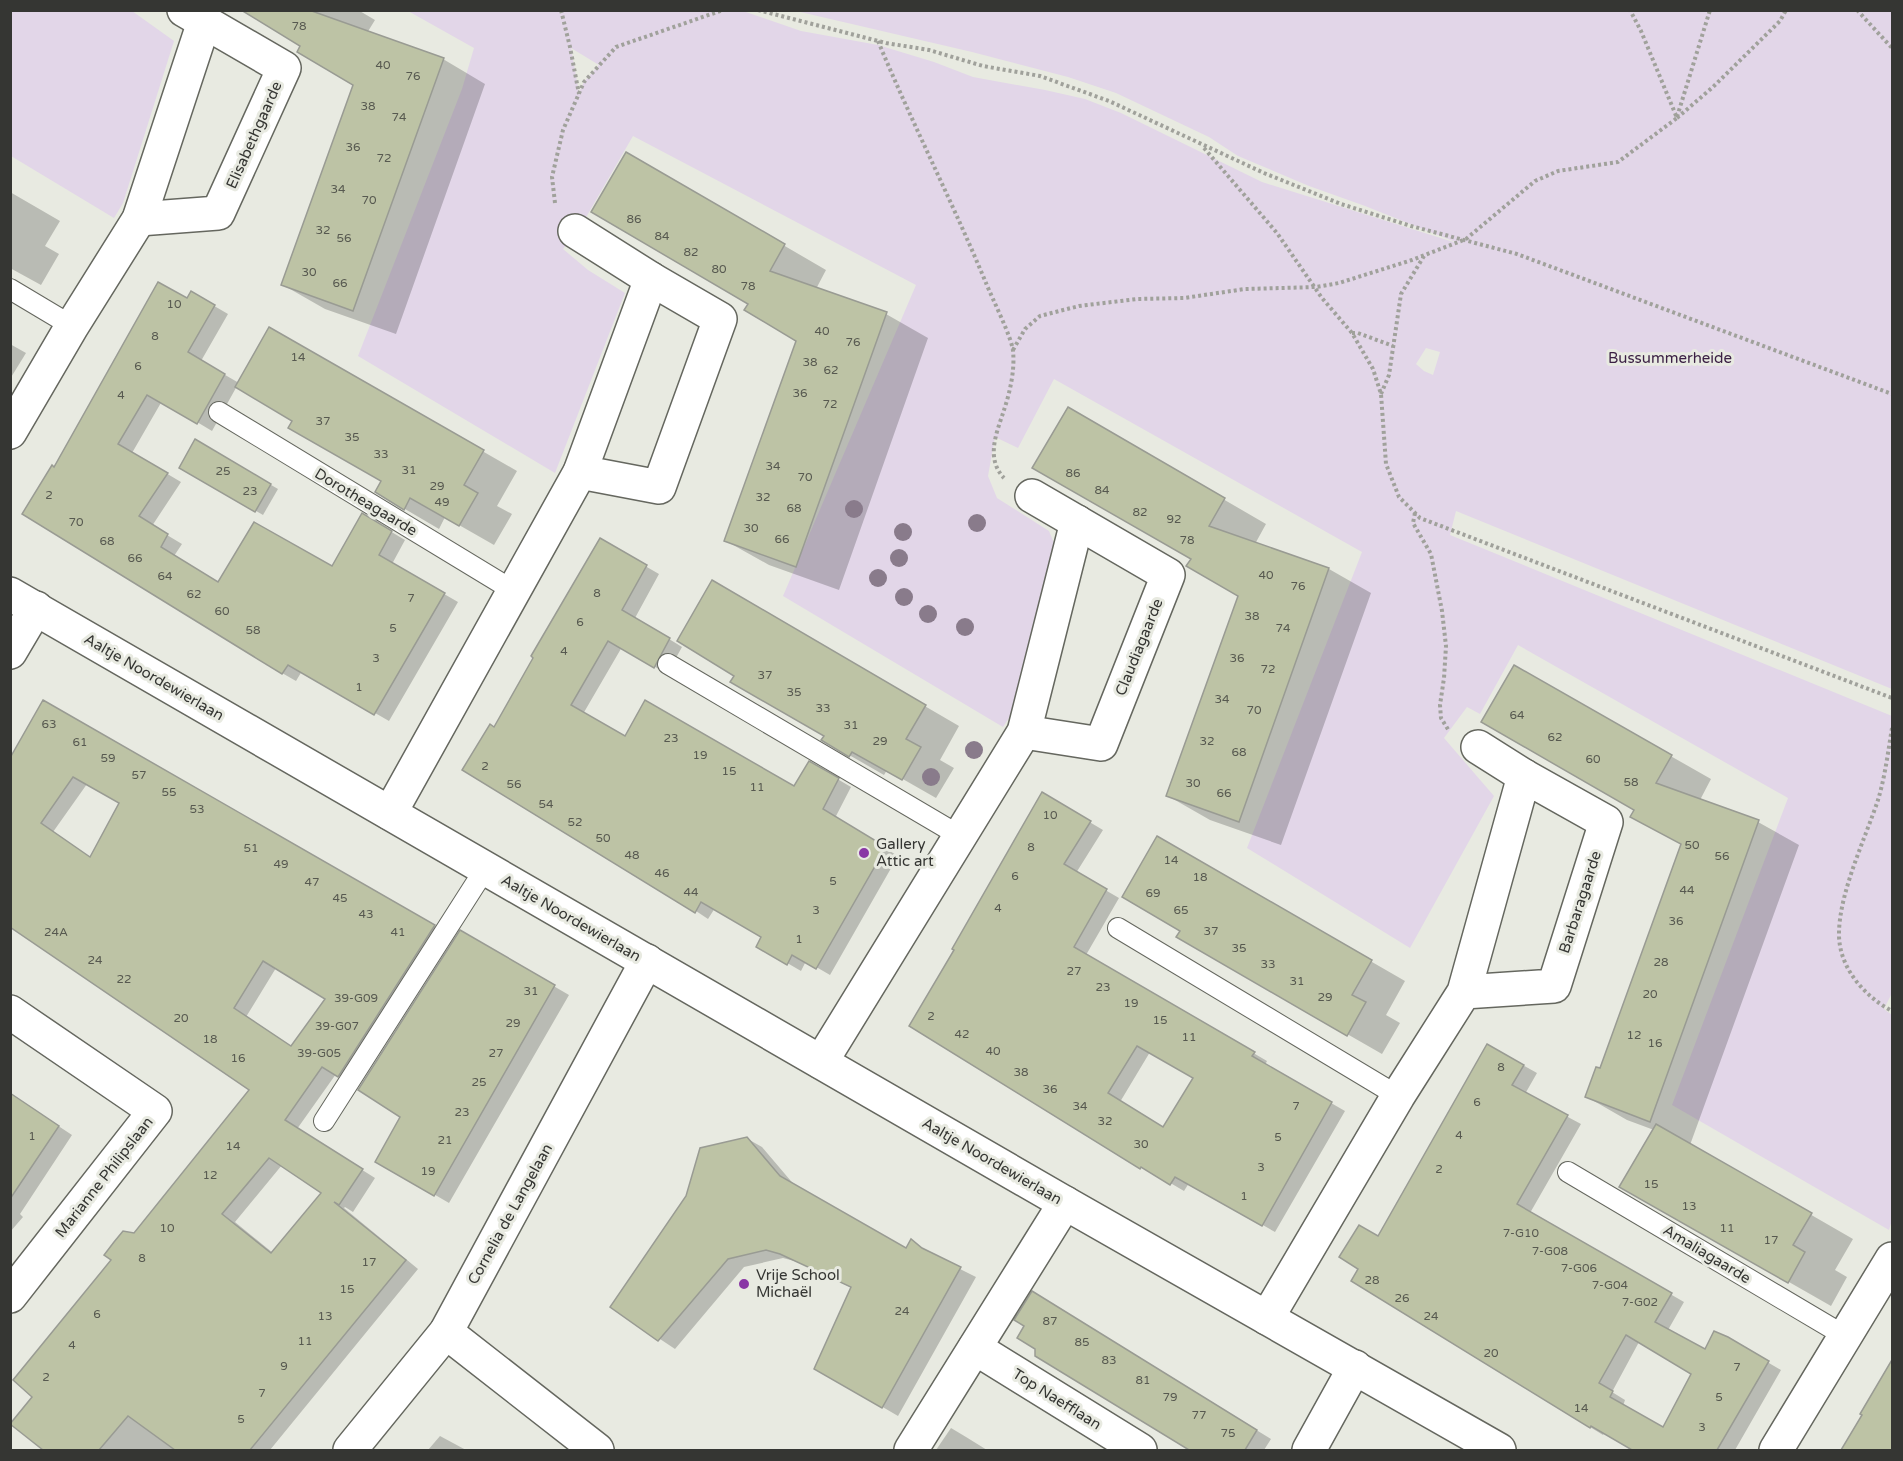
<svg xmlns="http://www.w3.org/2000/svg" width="1903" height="1461" font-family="'Varela Round',sans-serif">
<rect width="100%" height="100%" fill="#e8eae1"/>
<!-- green -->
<g fill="#e2d6e8" fill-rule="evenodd">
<polygon points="10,11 132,11 174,41 123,203 114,218 11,156"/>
<path d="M408 11H743L801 31 878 45 934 62 973 77 1045 90 1085 99 1121 113 1262 182 1463 245 1365 206 1309 186 1238 156 1209 137 1116 93 1068 77 972 52 796 11H1892V689L1456 511 1450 535 1892 716V993L1884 1009 1892 1015V1220L1889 1230 1672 1105 1788 798 1518 645 1480 714 1467 707 1444 738 1494 796 1410 948 1247 848 1362 552 1054 379 1018 448 995 437 988 476 997 498 1049 531 1054 543 1016 707 1003 727 783 596 916 285 633 136 585 219 563 249 588 270 625 293 555 473 358 356 462 89 474 48ZM571 48 599 65 584 82 579 93ZM1426 348 1440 352 1433 375 1424 371 1416 364Z"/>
</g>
<!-- shadow -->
<g fill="#0003" fill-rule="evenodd">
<polygon points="244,10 358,10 375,20 367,33 443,59 485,84 396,334 325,309 283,285 354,85 302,45"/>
<polygon points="627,154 826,270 816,289 886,314 928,338 839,590 769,565 726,541 798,340 750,303"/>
<polygon points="10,192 60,221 45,246 59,254 41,285 10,268"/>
<polygon points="192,293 228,314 201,361 239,383 270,329 517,471 497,506 512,514 494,545 445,517 439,529 405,509 383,481 294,421 237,386 212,431 162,401 132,453 181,482 152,526 182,544 174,556 219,584 332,568 363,515 405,540 392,564 458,602 389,721 302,671 296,681 282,673 54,469"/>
<polygon points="10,344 26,353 10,379"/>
<polygon points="1068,409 1266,524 1255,544 1329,569 1371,593 1281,845 1210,820 1168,796 1240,595 1193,558"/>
<polygon points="196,441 278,489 263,515 181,467"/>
<polygon points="600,540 659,574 635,618 682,647 667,674 622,647 583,714 626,738 795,788 810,763 851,787 835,818 898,856 830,975 806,961 801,971 758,946 763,937 715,908 708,919 696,911 495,729"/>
<polygon points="712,582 959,726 940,760 954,768 936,798 887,770 884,775 823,740 826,735 736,675"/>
<polygon points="1514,667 1711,779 1700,800 1758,822 1799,845 1690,1145 1853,1239 1835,1270 1847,1277 1831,1306 1621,1186 1654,1130 1627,1120 1587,1097 1601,1070 1683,845 1632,816 1636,810"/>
<path d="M44 702 447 934 352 1083 336 1074 297 1129 375 1178 353 1212 345 1207 344 1208 418 1269 270 1450H45L12 1424 34 1396 134 1234 251 1090 10 925ZM87 784 121 803 91 858 53 832ZM276 968 327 998 292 1047 246 1017ZM282 1165 323 1192 273 1253 235 1222Z"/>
<path d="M1042 794 1103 830 1076 873 1119 898 1086 955 1267 1061 1265 1065 1345 1111 1275 1232 1189 1183 1184 1191 1155 1174 1154 1175 911 1026 956 950ZM1150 1052 1195 1077 1164 1129 1120 1102Z"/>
<polygon points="1157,838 1405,981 1386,1015 1400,1023 1382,1054 1178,937 1182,930"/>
<polygon points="461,932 569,995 449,1203 377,1161 402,1117"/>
<path d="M1488 1046 1537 1073 1525 1094 1581 1124 1530 1213 1684 1302 1668 1330 1705 1351 1728 1339 1781 1370 1735 1450H1635L1605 1432 1603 1435 1590 1427 1353 1280 1379 1238ZM1639 1342 1693 1373 1663 1429 1623 1406 1625 1400 1612 1392Z"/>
<polygon points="10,1094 72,1135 20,1214 23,1217 10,1232"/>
<polygon points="746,1138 762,1147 796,1187 907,1250 912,1241 934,1256 976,1277 898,1416 816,1368 852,1288 798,1262 783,1258 744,1267 675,1349 612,1307"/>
<polygon points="1047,1302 1271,1439 1264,1450 1193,1450 1037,1355 1037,1348 1026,1326"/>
<polygon points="1892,1360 1892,1450 1843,1450 1865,1415"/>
<polygon points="951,1428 966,1437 987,1450 936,1450"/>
<polygon points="440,1436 466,1450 428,1450"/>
</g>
<!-- building -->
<g fill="#bdc3a5" stroke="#999b93" stroke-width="1.5" fill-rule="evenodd">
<polygon points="241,10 309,10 444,58 353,311 281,285 353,85 297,52 300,46"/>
<polygon points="626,152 785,244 770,271 887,312 796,567 724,541 796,341 744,310 748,304 591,212"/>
<polygon points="158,282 187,298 191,291 215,305 188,352 225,374 197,424 147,395 118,444 168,473 139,516 168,534 161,547 218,582 254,522 332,566 362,513 392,531 379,555 445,593 374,715 288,665 282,674 22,514 52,465 54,467"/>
<polygon points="269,327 484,450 464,485 478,493 459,526 410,498 404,510 375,492 381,481 288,428 292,421 235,387"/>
<polygon points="1068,407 1225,498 1209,526 1329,568 1239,822 1166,796 1238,596 1186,566 1191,559 1032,468"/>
<polygon points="195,439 271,484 255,512 179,468"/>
<polygon points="600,538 647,565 622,610 670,638 654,668 608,641 571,705 625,736 645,700 794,786 809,761 839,778 823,809 886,847 816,969 792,955 787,965 756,947 761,937 701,902 695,913 462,770 490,724 494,727 533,658 531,656"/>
<polygon points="712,580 926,705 906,739 921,747 902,780 852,752 849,757 821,740 824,736 730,682 734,676 677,641"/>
<polygon points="1514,665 1672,755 1656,783 1759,820 1650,1122 1585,1097 1596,1067 1600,1068 1681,844 1630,817 1634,810 1481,722"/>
<path d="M43 700 435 925 338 1077 322 1067 285 1120 363 1169 339 1205 334 1202 406 1260 250 1450H175L128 1416 99 1450H43L10 1424 32 1397 13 1380 111 1260 104 1255 114 1242 123 1231 134 1233 249 1090 10 927V758ZM73 777 119 803 90 857 41 823ZM263 961 325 999 291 1046 234 1008ZM269 1158 321 1193 271 1253 222 1214Z"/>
<path d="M1042 792 1091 821 1064 864 1107 889 1074 947 1255 1052 1252 1056 1332 1102 1262 1226 1175 1177 1170 1185 1141 1167 1140 1169 909 1026 954 950 952 949ZM1137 1046 1193 1078 1163 1127 1108 1093Z"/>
<polygon points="1157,836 1372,960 1352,995 1366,1002 1347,1036 1176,937 1180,931 1122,897"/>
<polygon points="460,930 555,985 434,1196 375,1162 400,1117 358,1090"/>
<path d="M1487 1044 1524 1065 1512 1085 1568 1115 1517 1204 1672 1293 1655 1322 1705 1349 1714 1331 1728 1337 1769 1361 1717 1450H1632L1591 1426 1590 1428 1351 1281 1358 1269 1339 1257 1359 1225 1378 1236ZM1626 1335 1691 1374 1663 1427 1610 1397 1613 1391 1599 1383Z"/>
<polygon points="10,1093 59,1126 10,1199"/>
<polygon points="1656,1124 1812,1213 1793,1245 1805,1252 1788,1283 1619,1187"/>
<polygon points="747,1137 780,1176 906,1248 911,1239 922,1248 961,1267 882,1408 814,1369 851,1287 780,1254 766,1250 728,1259 658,1341 610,1307 686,1196 700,1148"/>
<polygon points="1032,1291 1257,1430 1245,1450 1189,1450 1035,1356 1035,1349 1017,1338 1024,1326 1014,1320"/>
<polygon points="1893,1358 1893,1450 1841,1450 1862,1415 1860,1414"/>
</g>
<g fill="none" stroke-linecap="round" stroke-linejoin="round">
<!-- lane casing -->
<g stroke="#65675f" stroke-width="22">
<g id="lane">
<polyline points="10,289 72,326"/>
<polyline points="219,412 514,591"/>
<polyline points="668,664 960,836"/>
<polyline points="1118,928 1398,1096"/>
<polyline points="324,1121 485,869"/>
<polyline points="1568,1172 1845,1336"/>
</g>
</g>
<!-- street casing -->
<g stroke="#65675f" stroke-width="36">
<g id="street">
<polyline points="139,219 218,213 284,68 184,10"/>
<polyline points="575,231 651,279 720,319 659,487 580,472"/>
<polyline points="10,432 72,326 139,219 204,22"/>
<polyline points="10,594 1065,1203 1499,1450"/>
<polyline points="10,652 36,608"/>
<polyline points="1024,732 1101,744 1168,575 1032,496"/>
<polyline points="1478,747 1524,776"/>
<polyline points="390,813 580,472 651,279"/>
<polyline points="10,1012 155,1111 10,1296"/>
<polyline points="821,1062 1024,732 1077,522"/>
<polyline points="1267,1318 1398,1096 1464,992 1524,776 1606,822 1554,986 1464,992"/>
<polyline points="446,1332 597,1450"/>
<polyline points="975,1348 1140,1450"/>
<polyline points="350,1450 446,1332 647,961"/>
<polyline points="911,1450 1065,1203"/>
<polyline points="1309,1450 1355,1367"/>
<polyline points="1776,1450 1892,1259"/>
</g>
</g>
<!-- path -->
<g stroke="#a0a19b" stroke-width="4" stroke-dasharray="3 3" stroke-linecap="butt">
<polyline points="561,10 570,47 579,94"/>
<polyline points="758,10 886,43 929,50 983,66 1040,76 1109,101 1264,173 1341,204 1411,226 1517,254 1892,394"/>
<polyline points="1857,10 1892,48"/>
<path d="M878 41C912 123 952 201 986 283 992 298 1012 338 1013 351 1015 370 1010 392 1004 410 997 432 985 458 1004 478"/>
<polyline points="1677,117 1710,10"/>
<polyline points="1677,118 1713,87 1780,21 1786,10"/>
<polyline points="1204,148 1277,233 1322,298 1352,333 1373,369 1381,394 1386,464 1399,497 1420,518 1892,698"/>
<polyline points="555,203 552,177 563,130 584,82 616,47 723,10"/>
<polyline points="1352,333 1358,333 1393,346"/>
<polyline points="1013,350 1025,329 1040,316 1079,306 1137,299 1184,298 1245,289 1316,287 1339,283 1412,260 1466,239 1535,181 1558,171 1618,162 1677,118 1641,31 1630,10"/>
<polyline points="1381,394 1389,375 1401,294 1424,256"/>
<polyline points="1415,513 1413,523 1431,554 1442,611 1446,646 1444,678 1440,705 1441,718 1449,731"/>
<path d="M1892 728C1888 752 1885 777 1878 800 1865 839 1840 891 1839 932 1838 967 1864 996 1892 1011"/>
</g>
<!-- lane -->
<use href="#lane" stroke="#fff" stroke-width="20"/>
<!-- street -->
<use href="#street" stroke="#fff" stroke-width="33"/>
</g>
<!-- trees -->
<g fill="#897b8b">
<circle cx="854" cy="509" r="9"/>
<circle cx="977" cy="523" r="9"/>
<circle cx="903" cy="532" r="9"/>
<circle cx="899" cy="558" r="9"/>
<circle cx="878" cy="578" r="9"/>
<circle cx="904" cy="597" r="9"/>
<circle cx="928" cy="614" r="9"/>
<circle cx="965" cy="627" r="9"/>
<circle cx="974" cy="750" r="9"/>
<circle cx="931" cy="777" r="9"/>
</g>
<!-- markers -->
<g fill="#8936a5" stroke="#e8eae1" stroke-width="2">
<circle cx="864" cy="853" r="6"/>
<circle cx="744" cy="1284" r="6"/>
</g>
<g text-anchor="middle" stroke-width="6" stroke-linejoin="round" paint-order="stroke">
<!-- number labels -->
<g font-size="12" fill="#575950">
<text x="299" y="30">78</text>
<text x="383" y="69">40</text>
<text x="413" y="80">76</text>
<text x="368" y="110">38</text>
<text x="399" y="121">74</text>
<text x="353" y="151">36</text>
<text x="384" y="162">72</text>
<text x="338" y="193">34</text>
<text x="369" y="204">70</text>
<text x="634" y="223">86</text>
<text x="323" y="234">32</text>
<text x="662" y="240">84</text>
<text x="344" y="242">56</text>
<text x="691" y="256">82</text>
<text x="719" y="273">80</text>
<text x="309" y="276">30</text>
<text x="340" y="287">66</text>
<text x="748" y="290">78</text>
<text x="174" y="308">10</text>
<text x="822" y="335">40</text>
<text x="155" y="340">8</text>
<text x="853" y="346">76</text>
<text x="298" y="361">14</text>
<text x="810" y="366">38</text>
<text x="138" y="370">6</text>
<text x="831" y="374">62</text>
<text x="800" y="397">36</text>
<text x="121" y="399">4</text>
<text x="830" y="408">72</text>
<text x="323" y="425">37</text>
<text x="352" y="441">35</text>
<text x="381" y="458">33</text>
<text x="773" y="470">34</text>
<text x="409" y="474">31</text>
<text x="223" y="475">25</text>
<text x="1073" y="477">86</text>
<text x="805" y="481">70</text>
<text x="437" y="490">29</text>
<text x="1102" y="494">84</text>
<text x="250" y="495">23</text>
<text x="49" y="499">2</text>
<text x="763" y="501">32</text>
<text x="442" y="506">49</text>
<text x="794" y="512">68</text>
<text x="1140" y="516">82</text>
<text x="1174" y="523">92</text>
<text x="76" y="526">70</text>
<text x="751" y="532">30</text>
<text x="782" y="543">66</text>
<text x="1187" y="544">78</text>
<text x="107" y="545">68</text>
<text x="135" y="562">66</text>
<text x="1266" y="579">40</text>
<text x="165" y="580">64</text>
<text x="1298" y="590">76</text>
<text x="597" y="597">8</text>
<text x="194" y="598">62</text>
<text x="411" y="602">7</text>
<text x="222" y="615">60</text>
<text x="1252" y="620">38</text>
<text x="580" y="626">6</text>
<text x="393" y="632">5</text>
<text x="1283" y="632">74</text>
<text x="253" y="634">58</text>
<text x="564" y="655">4</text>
<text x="376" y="662">3</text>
<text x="1237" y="662">36</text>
<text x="1268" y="673">72</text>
<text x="765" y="679">37</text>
<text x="359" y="691">1</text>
<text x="794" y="696">35</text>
<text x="1222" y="703">34</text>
<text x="823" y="712">33</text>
<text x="1254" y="714">70</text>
<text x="1517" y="719">64</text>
<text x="49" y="728">63</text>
<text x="851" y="729">31</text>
<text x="1555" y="741">62</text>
<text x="671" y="742">23</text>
<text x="880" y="745">29</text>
<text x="1207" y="745">32</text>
<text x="80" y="746">61</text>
<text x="1239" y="756">68</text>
<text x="700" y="759">19</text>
<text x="108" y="762">59</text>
<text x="1593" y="763">60</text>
<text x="485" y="770">2</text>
<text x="729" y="775">15</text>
<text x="139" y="779">57</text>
<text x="1631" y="786">58</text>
<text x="1193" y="787">30</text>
<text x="514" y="788">56</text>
<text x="757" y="791">11</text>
<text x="169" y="796">55</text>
<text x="1224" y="797">66</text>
<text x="546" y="808">54</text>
<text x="197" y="813">53</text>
<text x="1050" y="819">10</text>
<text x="575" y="826">52</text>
<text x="603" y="842">50</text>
<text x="1692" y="849">50</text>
<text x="1031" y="851">8</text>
<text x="251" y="852">51</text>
<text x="632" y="859">48</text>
<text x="1722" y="860">56</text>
<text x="1171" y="864">14</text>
<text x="281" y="868">49</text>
<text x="662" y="877">46</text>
<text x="1015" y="880">6</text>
<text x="1200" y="881">18</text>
<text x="833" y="885">5</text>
<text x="312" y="886">47</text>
<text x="1687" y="894">44</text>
<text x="691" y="896">44</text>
<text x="1153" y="897">69</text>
<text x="340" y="902">45</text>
<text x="998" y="912">4</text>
<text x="816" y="914">3</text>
<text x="1181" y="914">65</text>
<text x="366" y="918">43</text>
<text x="1676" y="925">36</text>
<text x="1211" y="935">37</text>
<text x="56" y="936">24A</text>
<text x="398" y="936">41</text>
<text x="799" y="943">1</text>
<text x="1239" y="952">35</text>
<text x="95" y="964">24</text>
<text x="1661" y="966">28</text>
<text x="1268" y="968">33</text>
<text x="1074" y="975">27</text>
<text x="124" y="983">22</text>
<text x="1297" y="985">31</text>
<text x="1103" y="991">23</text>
<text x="531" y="995">31</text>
<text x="1650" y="998">20</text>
<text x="1325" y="1001">29</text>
<text x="356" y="1002">39-G09</text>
<text x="1131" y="1007">19</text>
<text x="931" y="1020">2</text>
<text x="181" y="1022">20</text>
<text x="1160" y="1024">15</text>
<text x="513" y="1027">29</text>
<text x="337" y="1030">39-G07</text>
<text x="962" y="1038">42</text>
<text x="1634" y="1039">12</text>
<text x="1189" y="1041">11</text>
<text x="210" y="1043">18</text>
<text x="1655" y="1047">16</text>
<text x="993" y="1055">40</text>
<text x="319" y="1057">39-G05</text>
<text x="496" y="1057">27</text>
<text x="238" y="1062">16</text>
<text x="1501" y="1071">8</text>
<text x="1021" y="1076">38</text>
<text x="479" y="1086">25</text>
<text x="1050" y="1093">36</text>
<text x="1477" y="1106">6</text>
<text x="1080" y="1110">34</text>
<text x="1296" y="1110">7</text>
<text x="462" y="1116">23</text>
<text x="1105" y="1125">32</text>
<text x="1459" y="1139">4</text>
<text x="32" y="1140">1</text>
<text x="1278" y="1141">5</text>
<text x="445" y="1144">21</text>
<text x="1141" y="1148">30</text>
<text x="233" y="1150">14</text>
<text x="1261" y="1171">3</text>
<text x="1439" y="1173">2</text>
<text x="428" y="1175">19</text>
<text x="210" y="1179">12</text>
<text x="1651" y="1188">15</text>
<text x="1244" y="1200">1</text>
<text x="1689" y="1210">13</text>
<text x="167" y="1232">10</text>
<text x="1727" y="1232">11</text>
<text x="1521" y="1237">7-G10</text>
<text x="1771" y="1244">17</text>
<text x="1550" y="1255">7-G08</text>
<text x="142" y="1262">8</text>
<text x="369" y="1266">17</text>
<text x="1579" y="1272">7-G06</text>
<text x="1372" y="1284">28</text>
<text x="1610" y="1289">7-G04</text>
<text x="347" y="1293">15</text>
<text x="1402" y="1302">26</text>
<text x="1640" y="1306">7-G02</text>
<text x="902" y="1315">24</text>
<text x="97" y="1318">6</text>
<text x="325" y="1320">13</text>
<text x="1431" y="1320">24</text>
<text x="1050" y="1325">87</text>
<text x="305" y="1345">11</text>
<text x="1082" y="1346">85</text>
<text x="72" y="1349">4</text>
<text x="1491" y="1357">20</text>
<text x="1109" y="1364">83</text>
<text x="284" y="1370">9</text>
<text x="1737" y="1371">7</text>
<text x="46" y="1381">2</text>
<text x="1143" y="1384">81</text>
<text x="262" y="1397">7</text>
<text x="1170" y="1401">79</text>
<text x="1719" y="1401">5</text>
<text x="1581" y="1412">14</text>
<text x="1199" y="1419">77</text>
<text x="241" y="1423">5</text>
<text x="1702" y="1431">3</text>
<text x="1228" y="1437">75</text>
</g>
<!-- street labels -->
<g font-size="15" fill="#353633" stroke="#e8eae1">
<text transform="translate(254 135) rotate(-66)" y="5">Elisabethgaarde</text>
<text transform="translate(366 502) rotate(31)" y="5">Dorotheagaarde</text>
<text transform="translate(1139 647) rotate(-68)" y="5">Claudiagaarde</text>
<text transform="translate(154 677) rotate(30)" y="5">Aaltje Noordewierlaan</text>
<text transform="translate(1580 902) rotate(-72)" y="5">Barbaragaarde</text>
<text transform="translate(571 918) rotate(30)" y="5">Aaltje Noordewierlaan</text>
<text transform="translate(992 1161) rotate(30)" y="5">Aaltje Noordewierlaan</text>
<text transform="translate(104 1177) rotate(-52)" y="5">Marianne Philipslaan</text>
<text transform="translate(510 1214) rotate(-61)" y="5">Cornelia de Langelaan</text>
<text transform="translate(1707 1254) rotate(31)" y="5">Amaliagaarde</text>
<text transform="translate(1057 1399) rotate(32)" y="5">Top Naefflaan</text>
</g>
<!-- park labels -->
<g font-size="15" fill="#3b2044" stroke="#e8eae1">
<text x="1670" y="363">Bussummerheide</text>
</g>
<!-- poi labels -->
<g font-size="15" fill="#353633" stroke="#e8eae1" text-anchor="start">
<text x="876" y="849">Gallery<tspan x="876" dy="17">Attic art</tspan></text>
<text x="756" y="1280">Vrije School<tspan x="756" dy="17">Michaël</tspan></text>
</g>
</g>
<!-- border -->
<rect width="1903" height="1461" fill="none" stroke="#353633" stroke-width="24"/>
</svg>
